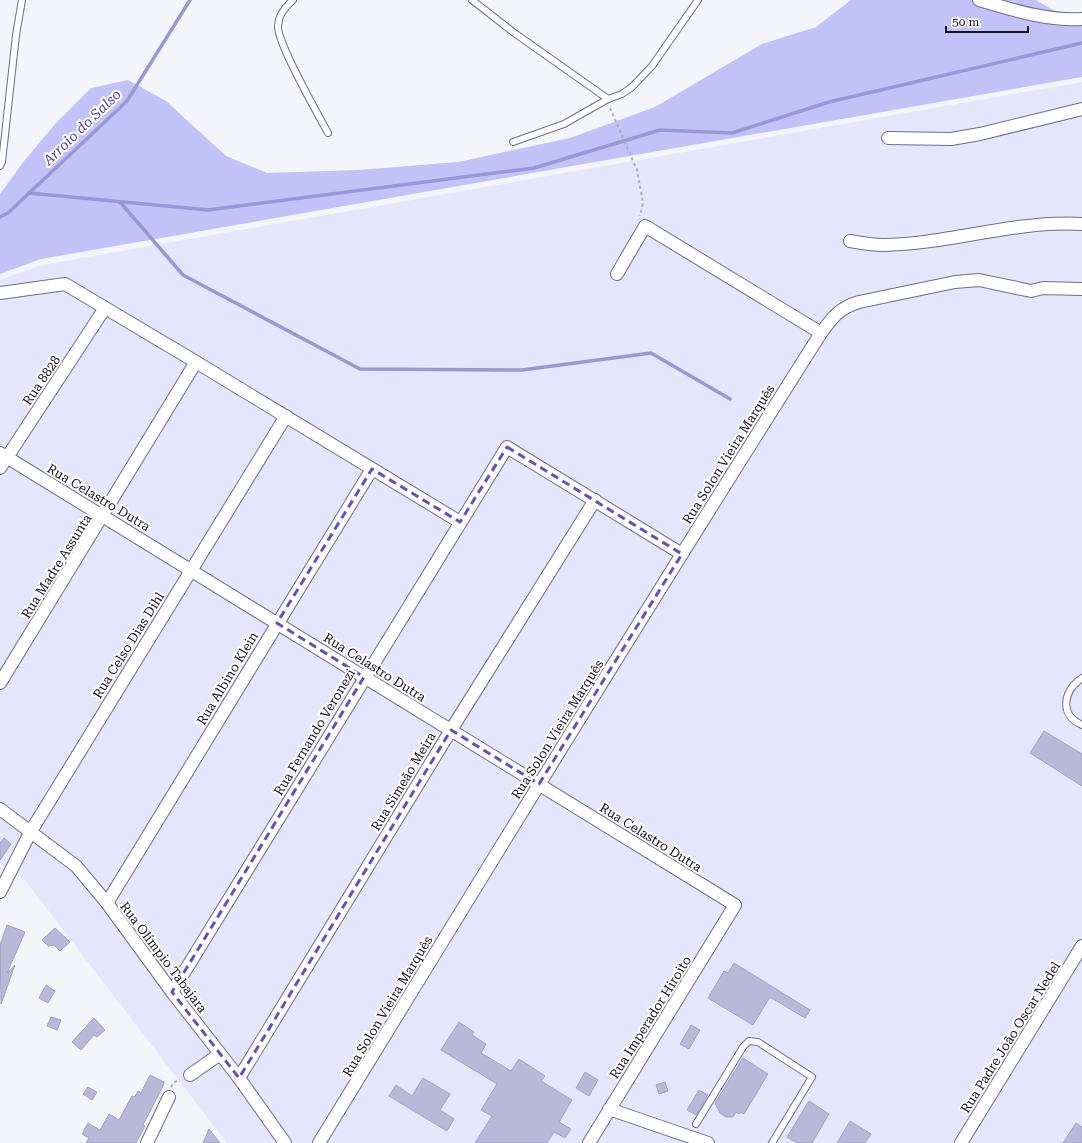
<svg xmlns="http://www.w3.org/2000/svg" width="1082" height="1143" font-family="'Roboto Serif',serif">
<rect width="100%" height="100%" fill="#f4f4fb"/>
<!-- built -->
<polygon fill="#e5e5fd" points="1082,82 1082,1143 227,1143 24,879 0,864 0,280 42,265"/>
<!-- green -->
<polygon fill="#c2c1f8" points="851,0 1036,0 1063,16 1082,14 1082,77 41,259 0,274 0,194 24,161 55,124 91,88 128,80 166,101 226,156 267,173 358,170 458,162 570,138 655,107 762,44 816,27"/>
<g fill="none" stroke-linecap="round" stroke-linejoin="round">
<!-- stream -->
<g stroke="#9a97d7" stroke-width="3.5">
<polyline points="29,193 208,210 534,168 660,130 732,133 829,102 1082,43"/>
<polyline points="120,202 183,275 360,369 522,370 651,353 730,399"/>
<polyline points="0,217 8,213 127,101 190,0"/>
</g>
</g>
<!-- building -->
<g fill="#b9b8d8" stroke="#a2a1c0">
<polygon points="1044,731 1082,754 1082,786 1030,753"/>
<polygon points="4,838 11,844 0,860 0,843"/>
<polygon points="7,925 25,932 7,973 15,965 1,1004 0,945"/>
<polygon points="55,928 70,942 60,951 54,945 48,946 42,940"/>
<polygon points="734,963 810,1010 805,1018 770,997 753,1025 708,998 724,971 728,973"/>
<polygon points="46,985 55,991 48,1003 39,998"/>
<polygon points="51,1017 61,1020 57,1030 47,1026"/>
<polygon points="94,1018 105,1030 97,1037 94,1035 81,1050 72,1042"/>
<polygon points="459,1022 474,1032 472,1035 486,1044 481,1053 511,1071 519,1059 545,1076 541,1081 572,1100 559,1122 571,1129 565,1138 554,1132 547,1143 475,1143 492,1116 481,1110 497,1084 441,1050"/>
<polygon points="691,1025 700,1030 689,1049 680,1044"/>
<polygon points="743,1058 768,1074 744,1114 740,1112 739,1114 736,1112 733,1117 726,1117 720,1113 715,1103"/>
<polygon points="585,1072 598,1080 589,1096 576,1088"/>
<polygon points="150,1075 164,1082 164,1084 143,1125 145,1126 136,1143 86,1143 89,1138 82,1134 88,1123 100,1130 109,1114 119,1120 132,1096 135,1097 138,1091 141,1093"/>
<polygon points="423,1078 450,1094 440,1110 454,1119 447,1131 389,1096 396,1085 412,1096"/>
<polygon points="665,1082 668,1091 659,1094 656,1085"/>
<polygon points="88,1087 97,1092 92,1100 83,1094"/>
<polygon points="699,1090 708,1095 696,1115 687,1110"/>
<polygon points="809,1101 829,1114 812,1143 797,1143 787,1137"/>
<polygon points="850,1121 871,1134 865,1143 837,1143"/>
<polygon points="1076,1123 1082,1127 1082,1143 1063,1143"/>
<polygon points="209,1129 220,1143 203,1143"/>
</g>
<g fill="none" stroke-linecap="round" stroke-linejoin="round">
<!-- lane casing -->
<g stroke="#6d6d89" stroke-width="8">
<g id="lane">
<path d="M293 0C285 7 278 15 278 26 277 43 318 114 328 133"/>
<polyline points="472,0 513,32 608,99"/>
<polyline points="513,142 564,124 608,99 622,94 632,87 652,66 698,0"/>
<polyline points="0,166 2,162 16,35 22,0"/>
<path d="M1082 678C1063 691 1059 715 1082 725"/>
<polyline points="696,1124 743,1047 749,1041 758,1042 812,1077 772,1143"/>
</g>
</g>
<!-- street casing -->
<g stroke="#6d6d89" stroke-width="14">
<g id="street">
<path d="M979 0C1013 10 1046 21 1082 19"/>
<polyline points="888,138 951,139 980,134 1082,109"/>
<path d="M850 241C861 243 872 245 883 245 950 244 1015 220 1082 224"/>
<polyline points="617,274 645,226 821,333"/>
<polyline points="0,293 65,284 196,362 460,522"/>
<polyline points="0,453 735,905 589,1143"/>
<polyline points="0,468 105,308"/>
<polyline points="0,683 196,362"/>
<polyline points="0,809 76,866 107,903 172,992 239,1078 285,1143"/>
<polyline points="0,892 31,831 286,416"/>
<polyline points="107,903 372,469"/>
<polyline points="172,992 507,447 682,554"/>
<polyline points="190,1075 220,1054"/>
<polyline points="239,1078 451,730 595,500"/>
<polyline points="609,1109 708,1143"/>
<polyline points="147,1143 169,1097"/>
<path d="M319 1143C485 872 651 601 821 333 833 317 839 308 859 302L955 282 979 280 1031 291 1043 288 1082 289"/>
<polyline points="961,1143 1082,946"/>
</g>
</g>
<!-- path -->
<g stroke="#afaeb6" stroke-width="2" stroke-dasharray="3 3" stroke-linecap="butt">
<polyline points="610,108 637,170 643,203 640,216"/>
<polyline points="171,1087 174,1082 180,1080"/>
</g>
<!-- lane -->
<use href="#lane" stroke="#fff" stroke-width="6"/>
<!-- street -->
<use href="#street" stroke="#fff" stroke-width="12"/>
</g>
<!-- marked area -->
<path fill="none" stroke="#624fc8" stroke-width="3" stroke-dasharray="8 5" stroke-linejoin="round" d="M507 447 682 554 539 784 451 730 239 1078 172 992 364 677 277 623 372 469 460 522Z"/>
<g text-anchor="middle" stroke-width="4" stroke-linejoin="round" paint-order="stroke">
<!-- street labels -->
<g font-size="13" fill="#14131e" stroke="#fff">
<text transform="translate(41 380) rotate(-56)" y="5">Rua 8828</text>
<text transform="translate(728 454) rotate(-58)" y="5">Rua Solon Vieira Marquês</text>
<text transform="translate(99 497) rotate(31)" y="5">Rua Celastro Dutra</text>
<text transform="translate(56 566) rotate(-58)" y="5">Rua Madre Assunta</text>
<text transform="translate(128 645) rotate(-58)" y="5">Rua Celso Dias Dihl</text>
<text transform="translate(375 667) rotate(32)" y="5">Rua Celastro Dutra</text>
<text transform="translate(227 678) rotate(-59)" y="5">Rua Albino Klein</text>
<text transform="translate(557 729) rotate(-58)" y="5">Rua Solon Vieira Marquês</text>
<text transform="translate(314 732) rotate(-59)" y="5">Rua Fernando Veronezi</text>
<text transform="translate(403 781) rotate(-59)" y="5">Rua Simeão Meira</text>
<text transform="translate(651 837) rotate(32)" y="5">Rua Celastro Dutra</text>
<text transform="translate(164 957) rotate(53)" y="5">Rua Olímpio Tabajara</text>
<text transform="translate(387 1006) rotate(-59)" y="5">Rua Solon Vieira Marquês</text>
<text transform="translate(650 1017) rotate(-58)" y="5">Rua Imperador Hiroito</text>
<text transform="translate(1010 1037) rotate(-58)" y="5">Rua Padre João Oscar Nedel</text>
</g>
<!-- water labels -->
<g font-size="14" font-style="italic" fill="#4d4490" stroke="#fff">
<text transform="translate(82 127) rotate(-44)" y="5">Arroio do Salso</text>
</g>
</g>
<!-- scale -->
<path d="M946 26v6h82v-6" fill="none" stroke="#14131e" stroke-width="2"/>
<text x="952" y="26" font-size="12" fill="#14131e" stroke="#ffffff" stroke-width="3" paint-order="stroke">50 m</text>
</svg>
